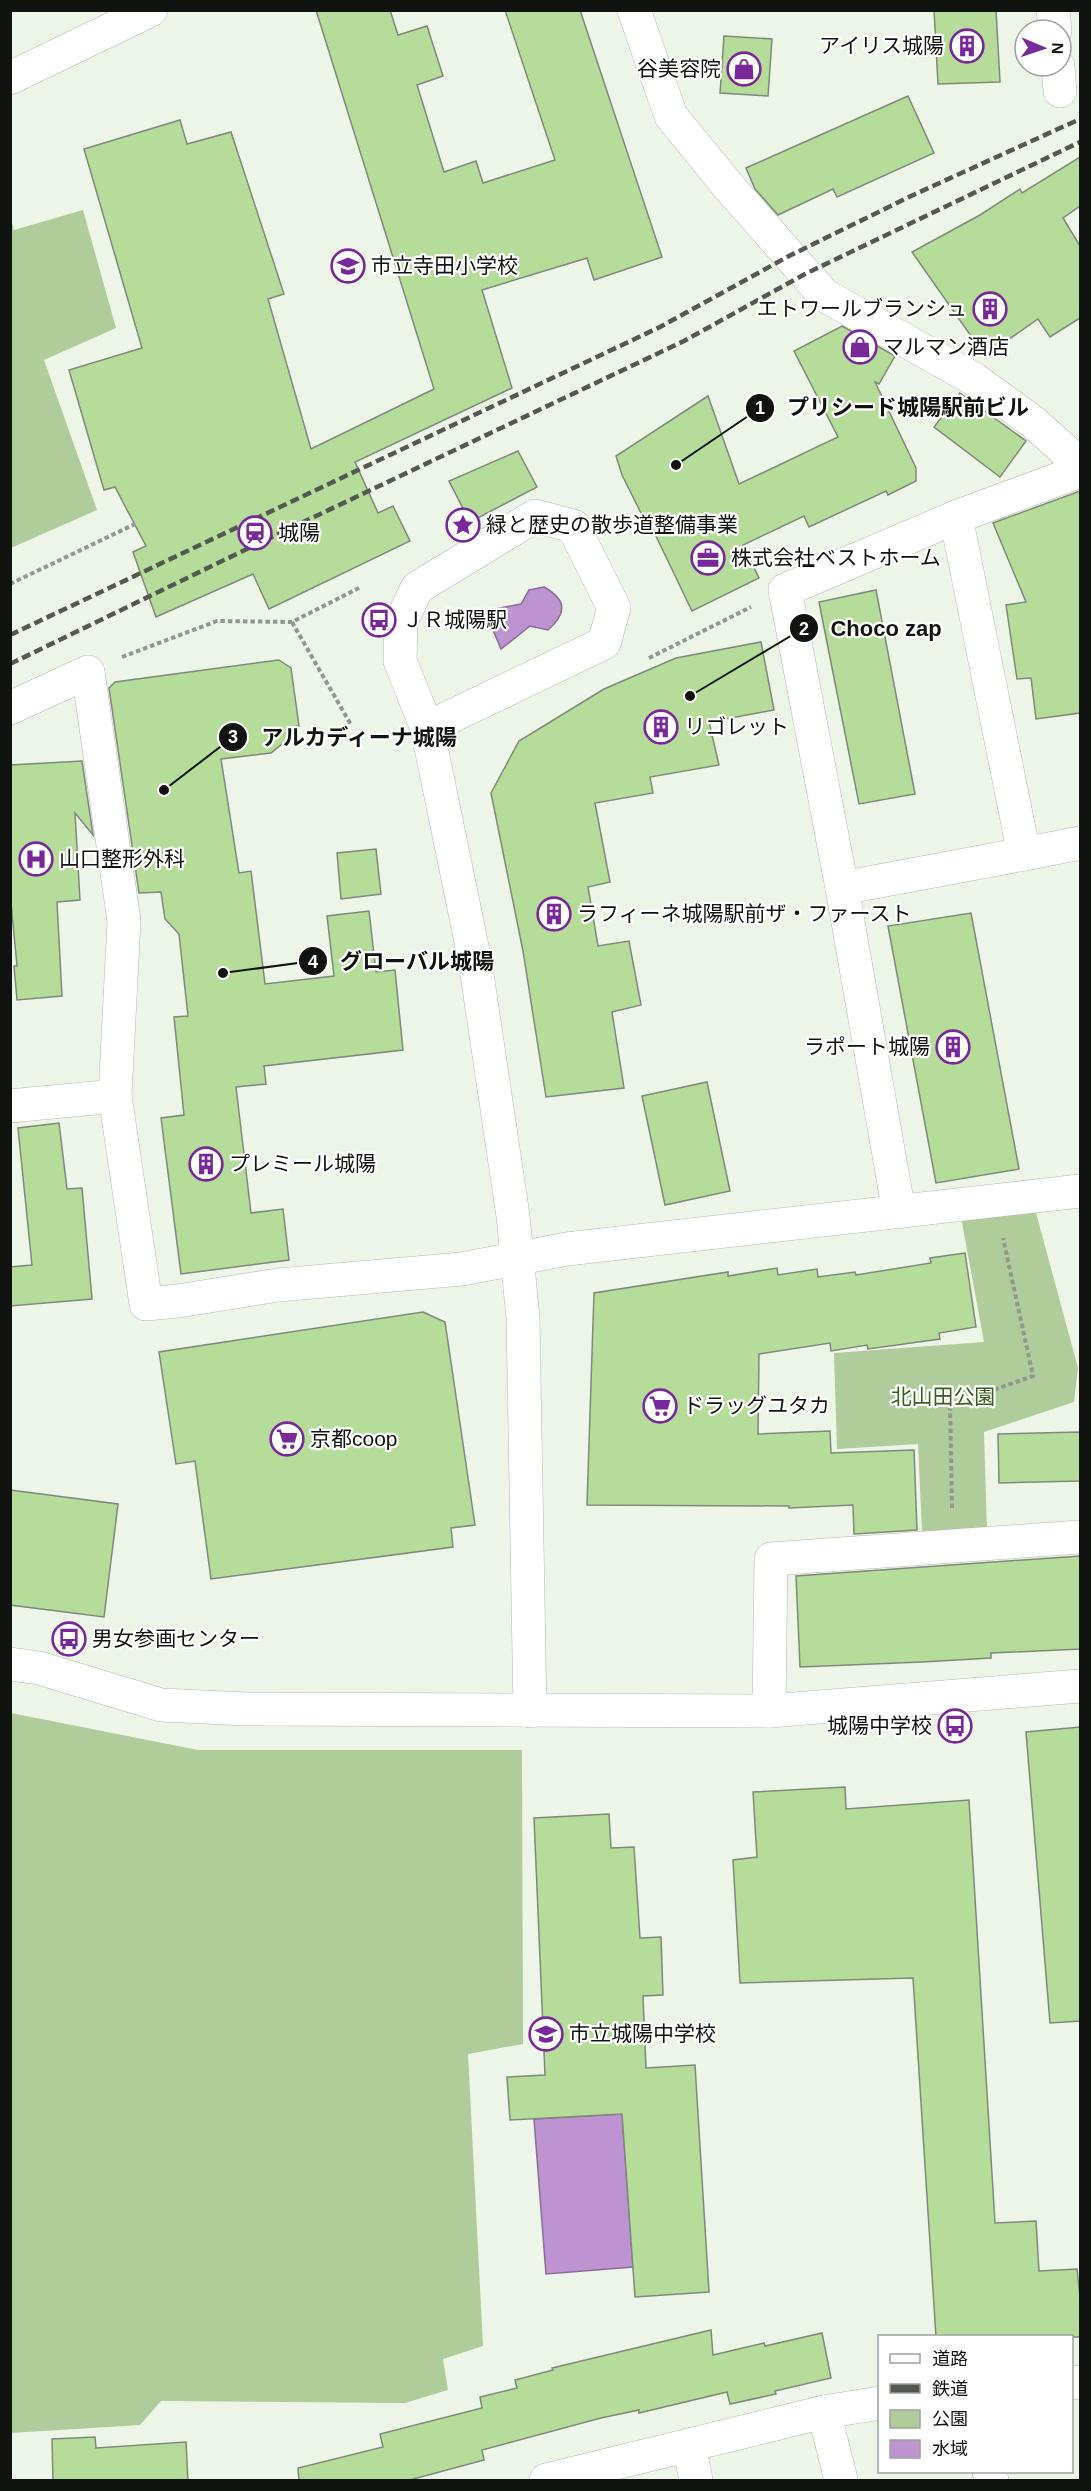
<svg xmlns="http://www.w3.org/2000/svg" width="1091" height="2491" font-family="Helvetica,'Noto Sans JP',sans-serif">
<rect width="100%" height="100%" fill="#edf5e8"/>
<!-- green -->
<g fill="#afcc9a">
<polygon points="83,210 116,328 44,360 97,510 11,548 11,219 14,230"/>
<polygon points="1035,1209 1078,1368 1074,1402 984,1432 987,1530 922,1531 918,1444 837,1449 834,1353 984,1342 961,1217"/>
<polygon points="11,1713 198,1750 522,1750 523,2044 468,2054 483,2346 443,2359 448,2390 405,2403 161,2401 140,2425 11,2433"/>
</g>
<!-- water -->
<g fill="#bd93d1" stroke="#896d97" stroke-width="1.5">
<path d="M544 587C567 600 567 613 548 630L530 626 501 649 485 611 521 604 529 590Z"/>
<polygon points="622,2114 633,2267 546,2274 534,2119"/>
</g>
<!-- building -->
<g fill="#b5dd99" stroke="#80877c" stroke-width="1.5">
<polygon points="316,10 390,10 398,35 427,26 443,76 417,85 444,172 476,161 483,183 555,160 505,10 580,10 662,257 594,280 587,258 482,290 512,388 355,462 378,513 393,506 410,541 269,609 253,574 156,617 133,552 146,546 115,487 104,490 69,370 142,348 84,149 180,120 187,144 231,132 284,294 268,299 311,449 434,389"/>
<polygon points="934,10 996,10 1000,82 938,84"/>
<polygon points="724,36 772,39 768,96 720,93"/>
<polygon points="908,96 934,153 837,197 833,189 778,215 755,189 746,168"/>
<polygon points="1080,157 1080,206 1063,218 1080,246 1080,318 1050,337 1038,319 985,356 912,252 980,215 1020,189 1022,193"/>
<polygon points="842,326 895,356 879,384 875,382 916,468 916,481 888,495 886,491 809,527 804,516 743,545 759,578 692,611 653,530 650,531 622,475 616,456 708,396 739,484 838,437 794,351"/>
<polygon points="960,393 1026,441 1000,477 934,427"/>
<polygon points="518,451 537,487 470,522 449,481"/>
<polygon points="1080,491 1080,713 1036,719 1031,678 1017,679 1006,605 1026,602 993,523"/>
<polygon points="876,590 915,794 859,804 819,602"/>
<polygon points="761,642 774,710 709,722 719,765 650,777 653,793 595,803 610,882 588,887 598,946 629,941 641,1005 612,1012 624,1088 546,1097 523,951 491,793 519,741 604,689 676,658"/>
<polygon points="279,660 291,668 299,726 292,727 289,738 271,753 221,759 239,873 251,871 265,984 334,976 327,916 369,911 376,972 395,970 403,1050 264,1066 266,1084 236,1087 251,1213 283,1209 289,1260 181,1274 161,1118 184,1115 174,1017 188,1016 179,934 165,919 161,892 139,893 109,688 115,682"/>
<polygon points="82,761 93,835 75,813 80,900 57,902 62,996 17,1000 14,966 17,966 10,892 10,765"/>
<polygon points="376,849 381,894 341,899 337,853"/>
<polygon points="971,913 1019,1169 936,1183 888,926"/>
<polygon points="707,1082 730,1191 665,1205 642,1096"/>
<polygon points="59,1123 67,1189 82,1188 92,1299 10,1306 10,1267 32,1265 18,1128"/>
<polygon points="965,1253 976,1327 939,1333 940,1339 868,1349 867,1345 831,1351 830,1343 759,1354 758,1434 830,1431 831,1453 914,1450 917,1530 854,1534 853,1505 789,1508 789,1506 587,1505 594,1293 728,1272 728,1276 777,1268 778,1275 817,1269 818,1277 855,1272 856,1275 931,1263 930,1258"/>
<polygon points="423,1312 445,1322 475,1525 451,1528 453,1547 211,1579 195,1461 176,1464 159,1352"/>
<polygon points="1080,1432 1080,1481 999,1483 998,1434"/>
<polygon points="10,1490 118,1504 104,1617 10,1605"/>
<polygon points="1080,1556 1080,1649 991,1653 991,1658 922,1662 800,1667 796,1576"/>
<polygon points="1080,1727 1080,2021 1050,2023 1026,1732"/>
<polygon points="845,1787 846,1809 969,1800 995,2223 1036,2221 1039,2271 1077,2269 1080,2297 1080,2337 936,2337 913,1978 740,1983 733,1860 757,1857 753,1792"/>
<polygon points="609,1814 611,1848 634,1847 640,1938 661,1937 663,1995 643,1996 646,2068 695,2065 709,2292 635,2297 622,2114 510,2120 507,2077 545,2075 534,1818"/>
<polygon points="711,2330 713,2355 764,2343 765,2346 822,2333 831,2378 775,2391 776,2394 730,2404 727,2392 639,2413 639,2410 601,2418 482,2450 484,2460 406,2481 299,2481 298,2468 383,2447 380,2434 482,2408 480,2397 517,2388 515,2380 553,2370 552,2368"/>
<polygon points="95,2437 96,2448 186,2442 188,2481 53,2481 52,2439"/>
</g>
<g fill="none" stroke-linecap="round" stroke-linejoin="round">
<!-- minor casing -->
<g stroke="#b3baae" stroke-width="34">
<g id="minor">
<polyline points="634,10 671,116 729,187 824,295 974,379 1033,422 1080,464"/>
<polyline points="1053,10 1055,30"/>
<polyline points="1058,66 1060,91"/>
<polyline points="10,78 151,10"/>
<polyline points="956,517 1024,854 1080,843"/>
<polyline points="10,708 88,672 124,921 115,1096 146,1304 178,1301 278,1285 462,1269 567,1249 1080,1191"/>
<polyline points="427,728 604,643 614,608 573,526 535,516 417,588 401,622 400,661 427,728 475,961 513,1216 523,1318 530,1711"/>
<polyline points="842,888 1024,854"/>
<polyline points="10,1106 115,1096"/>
<polyline points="899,1212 842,888 785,590 956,517 1080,471"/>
<polyline points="10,1664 39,1668 161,1705 247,1709 769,1711 1080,1686"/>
<polyline points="769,1711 771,1559 1080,1537"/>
<polyline points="1072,2383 1080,2382"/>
<polyline points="824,2412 841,2480"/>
<polyline points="689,2445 696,2480"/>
<polyline points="989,2472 992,2480"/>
<polyline points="546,2480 824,2412 880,2403"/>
</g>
</g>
<!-- path -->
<g stroke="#91978e" stroke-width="4" stroke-dasharray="4.5 3" stroke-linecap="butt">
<polyline points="10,584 135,524"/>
<polyline points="292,622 351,725"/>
<polyline points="122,657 217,621 292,622 359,588"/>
<polyline points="649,658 751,607"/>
<polyline points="952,1508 950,1405 1033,1376 1003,1238"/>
</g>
<!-- minor -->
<use href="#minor" stroke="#fff" stroke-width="33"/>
<!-- rail -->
<g stroke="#545851" stroke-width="4.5" stroke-dasharray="9 4.5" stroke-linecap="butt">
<polyline points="10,635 660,327 789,256 911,196 1080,119"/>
<polyline points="10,664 253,546 684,341 805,274 1080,142"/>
</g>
</g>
<!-- icons -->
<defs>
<g id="building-ring" transform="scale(1.725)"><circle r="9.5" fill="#fff" stroke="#792899" stroke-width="1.5"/><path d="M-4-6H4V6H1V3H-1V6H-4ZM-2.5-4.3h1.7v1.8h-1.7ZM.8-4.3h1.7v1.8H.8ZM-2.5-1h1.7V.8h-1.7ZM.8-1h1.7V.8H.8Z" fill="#792899"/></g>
<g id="shop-ring" transform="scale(1.725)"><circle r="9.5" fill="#fff" stroke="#792899" stroke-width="1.5"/><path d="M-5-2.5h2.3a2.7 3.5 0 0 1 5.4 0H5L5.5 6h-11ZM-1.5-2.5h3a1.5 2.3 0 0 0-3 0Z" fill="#792899"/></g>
<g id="school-ring" transform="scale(1.725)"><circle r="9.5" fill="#fff" stroke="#792899" stroke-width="1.5"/><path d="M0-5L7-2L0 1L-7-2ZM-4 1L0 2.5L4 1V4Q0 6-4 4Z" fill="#792899"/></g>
<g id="sight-ring" transform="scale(1.725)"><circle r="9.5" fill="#fff" stroke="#792899" stroke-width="1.5"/><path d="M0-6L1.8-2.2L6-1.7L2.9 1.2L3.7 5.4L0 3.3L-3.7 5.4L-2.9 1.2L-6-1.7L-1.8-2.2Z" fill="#792899"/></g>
<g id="station-ring" transform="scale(1.725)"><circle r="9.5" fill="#fff" stroke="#792899" stroke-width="1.5"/><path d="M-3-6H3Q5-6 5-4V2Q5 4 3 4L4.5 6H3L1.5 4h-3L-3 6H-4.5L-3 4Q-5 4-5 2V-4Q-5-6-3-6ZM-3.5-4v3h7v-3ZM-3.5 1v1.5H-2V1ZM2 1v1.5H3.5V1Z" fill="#792899"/></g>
<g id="office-ring" transform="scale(1.725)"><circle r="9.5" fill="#fff" stroke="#792899" stroke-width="1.5"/><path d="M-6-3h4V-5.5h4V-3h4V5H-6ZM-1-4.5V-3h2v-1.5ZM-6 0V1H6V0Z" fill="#792899"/></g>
<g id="bus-ring" transform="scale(1.725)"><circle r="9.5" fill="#fff" stroke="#792899" stroke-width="1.5"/><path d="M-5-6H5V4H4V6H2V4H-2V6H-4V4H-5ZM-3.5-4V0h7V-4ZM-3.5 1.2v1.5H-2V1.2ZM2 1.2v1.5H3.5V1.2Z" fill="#792899"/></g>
<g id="hospital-ring" transform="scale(1.725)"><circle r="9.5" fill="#fff" stroke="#792899" stroke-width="1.5"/><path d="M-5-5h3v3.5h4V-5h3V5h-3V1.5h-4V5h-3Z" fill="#792899"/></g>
<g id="supermarket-ring" transform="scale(1.725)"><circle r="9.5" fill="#fff" stroke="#792899" stroke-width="1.5"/><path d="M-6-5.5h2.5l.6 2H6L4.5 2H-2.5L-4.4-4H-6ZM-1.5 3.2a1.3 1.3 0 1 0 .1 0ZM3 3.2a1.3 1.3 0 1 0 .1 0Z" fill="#792899"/></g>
</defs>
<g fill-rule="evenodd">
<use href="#building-ring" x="967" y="46"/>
<use href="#shop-ring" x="744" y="69"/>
<use href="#school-ring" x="348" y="266"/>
<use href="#building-ring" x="990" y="309"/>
<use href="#shop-ring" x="860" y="347"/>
<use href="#sight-ring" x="463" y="525"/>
<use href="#station-ring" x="255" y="533"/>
<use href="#office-ring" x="708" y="558"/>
<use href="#bus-ring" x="379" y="620"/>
<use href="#building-ring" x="661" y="727"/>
<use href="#hospital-ring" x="36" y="859"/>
<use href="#building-ring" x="554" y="914"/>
<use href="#building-ring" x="953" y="1047"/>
<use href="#building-ring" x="206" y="1164"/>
<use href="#supermarket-ring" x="660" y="1406"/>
<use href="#supermarket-ring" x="287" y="1439"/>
<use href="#bus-ring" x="69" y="1639"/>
<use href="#bus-ring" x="955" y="1726"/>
<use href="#school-ring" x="546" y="2034"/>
</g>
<g text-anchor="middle" stroke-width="4.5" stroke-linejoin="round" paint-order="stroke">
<!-- poi labels -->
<g font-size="21" fill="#10130f" stroke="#fff" text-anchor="start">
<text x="944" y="53" text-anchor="end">アイリス城陽</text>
<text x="721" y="76" text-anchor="end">谷美容院</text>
<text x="371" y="273">市立寺田小学校</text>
<text x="967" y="316" text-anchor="end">エトワールブランシュ</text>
<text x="883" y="354">マルマン酒店</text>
<text x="486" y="532">緑と歴史の散歩道整備事業</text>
<text x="278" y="540">城陽</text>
<text x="731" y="565">株式会社ベストホーム</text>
<text x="402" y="627">ＪＲ城陽駅</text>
<text x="684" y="734">リゴレット</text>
<text x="59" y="866">山口整形外科</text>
<text x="577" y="921">ラフィーネ城陽駅前ザ・ファースト</text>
<text x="930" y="1054" text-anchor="end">ラポート城陽</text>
<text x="229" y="1171">プレミール城陽</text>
<text x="683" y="1413">ドラッグユタカ</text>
<text x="310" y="1446">京都coop</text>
<text x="92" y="1646">男女参画センター</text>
<text x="932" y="1733" text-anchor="end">城陽中学校</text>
<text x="569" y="2041">市立城陽中学校</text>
</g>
<!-- park labels -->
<g font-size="21" fill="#3b5e1b" stroke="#fff">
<text x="943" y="1404">北山田公園</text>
</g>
</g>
<!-- callouts -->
<path fill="none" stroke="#10130f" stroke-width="2" d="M676 465L760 408M690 696L804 628M164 790L233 737M223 973L313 961"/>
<g fill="#10130f" stroke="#fff" stroke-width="2">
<circle cx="676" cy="465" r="6"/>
<circle cx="690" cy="696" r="6"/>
<circle cx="164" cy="790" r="6"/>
<circle cx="223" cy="973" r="6"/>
<circle cx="760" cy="408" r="15"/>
<circle cx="804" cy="628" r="15"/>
<circle cx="233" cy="737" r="15"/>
<circle cx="313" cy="961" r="15"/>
</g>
<g font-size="18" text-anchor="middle" font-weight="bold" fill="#fff">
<text x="760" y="414">1</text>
<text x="804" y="635">2</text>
<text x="233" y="743">3</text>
<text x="313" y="968">4</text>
</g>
<g font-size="22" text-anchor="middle" font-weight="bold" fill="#10130f" stroke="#fff" stroke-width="4.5" stroke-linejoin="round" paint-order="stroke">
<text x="908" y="415">プリシード城陽駅前ビル</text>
<text x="886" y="636">Choco zap</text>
<text x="359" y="745">アルカディーナ城陽</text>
<text x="417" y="969">グローバル城陽</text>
</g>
<!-- border -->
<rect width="1091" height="2491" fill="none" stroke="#10130f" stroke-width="24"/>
<!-- legend -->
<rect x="878" y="2335" width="195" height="138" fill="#ffffff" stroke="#9fa19f" stroke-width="1.5"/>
<rect x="890" y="2354" width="30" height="9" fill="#ffffff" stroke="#9fa19f" stroke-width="1.5"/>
<text x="932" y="2365" font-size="18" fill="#10130f">道路</text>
<rect x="890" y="2384" width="30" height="9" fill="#545851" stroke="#9fa19f" stroke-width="1.5"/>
<text x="932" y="2395" font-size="18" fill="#10130f">鉄道</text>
<rect x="890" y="2410" width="30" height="18" fill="#afcc9a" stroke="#9fa19f" stroke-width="1.5"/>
<text x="932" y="2425" font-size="18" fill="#10130f">公園</text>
<rect x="890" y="2440" width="30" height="18" fill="#bd93d1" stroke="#9fa19f" stroke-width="1.5"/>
<text x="932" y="2455" font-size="18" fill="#10130f">水域</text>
<!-- north arrow -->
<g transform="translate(1043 48) rotate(92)"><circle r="28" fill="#ffffff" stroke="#9fa19f" stroke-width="1.5"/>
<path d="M0-4.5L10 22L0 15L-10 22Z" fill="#792899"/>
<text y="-9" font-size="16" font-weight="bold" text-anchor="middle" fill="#10130f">N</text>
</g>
</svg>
